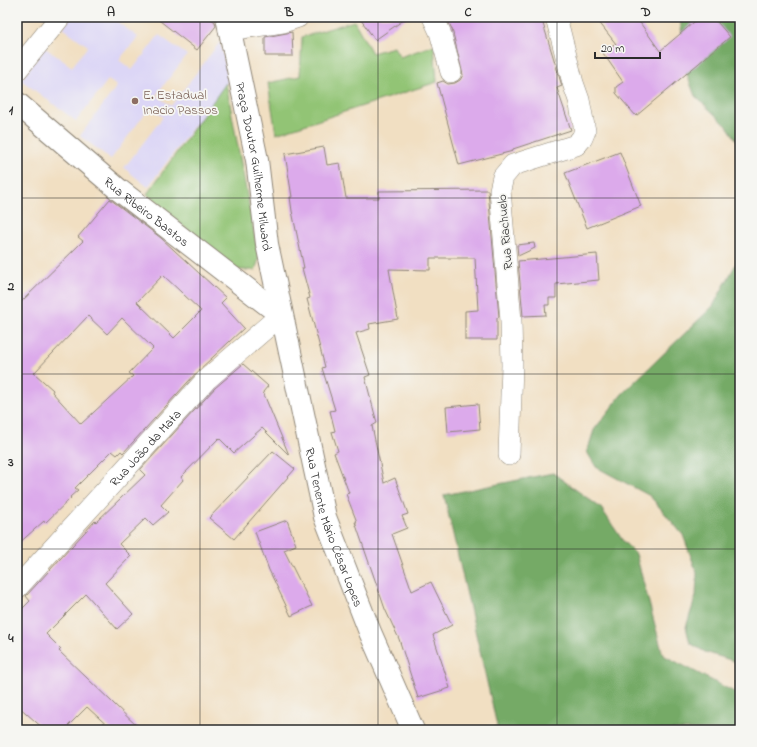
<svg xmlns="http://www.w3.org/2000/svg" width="757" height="747" font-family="'Indie Flower',sans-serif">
<rect width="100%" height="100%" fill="#f6f6f2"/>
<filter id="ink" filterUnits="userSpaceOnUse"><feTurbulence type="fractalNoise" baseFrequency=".025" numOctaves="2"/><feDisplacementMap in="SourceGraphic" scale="8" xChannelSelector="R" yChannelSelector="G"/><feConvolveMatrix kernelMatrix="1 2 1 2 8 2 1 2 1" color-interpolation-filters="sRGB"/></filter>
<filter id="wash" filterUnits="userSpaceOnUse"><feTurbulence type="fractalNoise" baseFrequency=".012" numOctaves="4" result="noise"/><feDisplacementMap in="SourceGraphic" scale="16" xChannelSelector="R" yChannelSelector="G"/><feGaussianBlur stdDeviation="0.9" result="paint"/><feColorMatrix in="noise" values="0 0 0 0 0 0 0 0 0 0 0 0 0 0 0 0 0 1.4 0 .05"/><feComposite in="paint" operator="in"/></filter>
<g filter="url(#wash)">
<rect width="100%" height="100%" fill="#f1dfc2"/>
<!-- built -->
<polygon fill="#dcd6f6" points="71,17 111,17 138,37 119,60 132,70 159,35 187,55 156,95 171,106 220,42 229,80 148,187 124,168 163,117 150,107 111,159 80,136 117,86 108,80 76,121 21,80 45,48 72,67 88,46 63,28"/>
<!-- green -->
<g fill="#92c475" stroke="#5e7850">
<polygon points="354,21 372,53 394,47 400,57 434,45 437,82 276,134 268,83 300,76 302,37"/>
<polygon points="226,83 259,259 255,270 232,270 147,194"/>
</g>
<!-- forest -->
<g fill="#75aa66" stroke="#506a48">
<polygon points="680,17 740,17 740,145 727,126 695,96 686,72"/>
<polygon points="740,252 740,663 705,652 690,643 686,627 696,596 697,573 683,535 650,496 596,467 587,452 594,430 622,394 713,306 737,262"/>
<polygon points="553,473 601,508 623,541 636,554 663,655 740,695 740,730 498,730 444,495"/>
</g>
<g id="blocks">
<!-- building -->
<g fill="#dcaaeb" fill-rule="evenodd">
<polygon points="155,17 209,17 215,22 216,26 197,50"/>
<polygon points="359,17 408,17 375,40"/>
<polygon points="446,17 541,17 562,86 557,88 571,130 513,149 513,151 459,165 437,83 443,81 448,84 455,83 460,80 463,75 452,29"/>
<polygon points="595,17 636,17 660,51 700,17 713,17 730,37 636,116 616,93 616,87 623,82 603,53 616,44"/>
<polygon points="292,32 293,56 265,56 265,37"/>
<polygon points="324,147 327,165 340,163 346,198 379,198 379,191 488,190 499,317 497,318 497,340 465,340 465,311 478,310 475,258 430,258 430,270 389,269 398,319 369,324 370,329 356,333 370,375 365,377 377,423 372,426 384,483 395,478 408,514 402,516 407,528 392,534 412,591 431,582 452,625 433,635 450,688 418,698 399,639 385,609 355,522 357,522 346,494 349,493 334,453 338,451 332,432 335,431 330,411 335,410 322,368 325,367 307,299 310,298 302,268 304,268 292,211 290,197 292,197 285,154"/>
<polygon points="620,152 641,206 587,228 565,173"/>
<path d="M110 199 161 238 226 298 221 303 244 328 198 371 123 453 121 451 117 455 112 451 75 488 78 490 70 497 71 498 45 523 44 521 17 545V306L83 241 78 237ZM163 275 201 311 174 338 137 302ZM88 316 107 334 122 318 153 348 129 373 133 376 81 424 52 392 53 390 34 373Z"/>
<polygon points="534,243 535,248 518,256 517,245"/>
<polygon points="597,254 599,280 556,284 556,298 549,298 549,305 545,305 546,315 523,316 518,261"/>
<polygon points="243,364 268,386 263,392 289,455 262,428 234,453 219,438 181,477 183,480 161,505 168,512 153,525 146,518 119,544 131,556 105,583 133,614 117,629 86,594 46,634 61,649 59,651 141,730 112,730 87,707 64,730 45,730 17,705 17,614 30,601 26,596 95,521 96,522 145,475 140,470 215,388"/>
<polygon points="478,404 480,429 448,432 446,407"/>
<polygon points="273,451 295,469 234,539 209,518"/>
<polygon points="287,520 296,545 284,550 312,606 291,616 269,570 255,532"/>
</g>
</g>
</g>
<g filter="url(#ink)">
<use href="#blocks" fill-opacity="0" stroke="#8e8576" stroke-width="1"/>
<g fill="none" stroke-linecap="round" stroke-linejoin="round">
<!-- street casing -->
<g stroke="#8e8576" stroke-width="22">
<g id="street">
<polyline points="433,17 440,32 451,72"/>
<polyline points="229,30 283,22 298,17"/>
<polyline points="17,70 60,17"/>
<polyline points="509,455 512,365 511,321 500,190 503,177 513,165 576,145 582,138 585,131 579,100 573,83 556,17"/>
<path id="s1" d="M17 588 207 379 281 315"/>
</g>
</g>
<!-- secondary casing -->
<g stroke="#8e8576" stroke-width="24">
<g id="secondary">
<path id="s2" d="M227 17 257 160 267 244 325 517 370 632 413 730"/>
<path id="s3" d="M17 103 119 190 281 315"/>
</g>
</g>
<!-- street -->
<use href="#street" stroke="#fff" stroke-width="21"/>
<!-- secondary -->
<use href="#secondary" stroke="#fff" stroke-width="22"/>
</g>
</g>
<!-- grid -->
<path fill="none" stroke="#2b2b2b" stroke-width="1" stroke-opacity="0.55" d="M200 17V730M378 17V730M557 17V730M17 198H740M17 374H740M17 549H740"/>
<!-- markers -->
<circle fill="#8d6e63" stroke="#f6f6f2" stroke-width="1.5" cx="135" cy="101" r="4"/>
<g text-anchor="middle" stroke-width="3.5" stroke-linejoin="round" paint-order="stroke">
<!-- education labels -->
<g font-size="13" fill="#785e54" stroke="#f6f6f2" text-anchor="start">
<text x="143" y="99">E. Estadual<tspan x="143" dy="15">Inacio Passos</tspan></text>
</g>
<!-- street labels -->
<g font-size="13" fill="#2b2b2b" stroke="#f6f6f2">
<text dy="5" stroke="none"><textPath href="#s2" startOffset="152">Praça Doutor Guilherme Milward</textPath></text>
<text dy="5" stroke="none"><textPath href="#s3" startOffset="169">Rua Ribeiro Bastos</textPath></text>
<text transform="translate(504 232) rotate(-95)" y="5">Rua Riachuelo</text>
<text dy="5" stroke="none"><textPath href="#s1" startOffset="190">Rua João da Mata</textPath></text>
<text dy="5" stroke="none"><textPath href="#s2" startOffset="522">Rua Tenente Mário César Lopes</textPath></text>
</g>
</g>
<!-- margin -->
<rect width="757" height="747" fill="none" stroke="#f6f6f2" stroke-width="44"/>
<!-- scale -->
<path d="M595 52v6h65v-6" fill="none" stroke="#2b2b2b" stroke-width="2"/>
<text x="601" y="52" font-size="12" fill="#2b2b2b" stroke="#f6f6f2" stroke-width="3" paint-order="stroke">20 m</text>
<rect x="22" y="22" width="713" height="703" fill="none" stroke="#2b2b2b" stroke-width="1.5"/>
<g font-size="13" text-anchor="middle" font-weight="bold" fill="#2b2b2b">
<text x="111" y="16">A</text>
<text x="289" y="16">B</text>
<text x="468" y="16">C</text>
<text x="646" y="16">D</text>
<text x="11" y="114">1</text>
<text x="11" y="290">2</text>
<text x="11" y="466">3</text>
<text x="11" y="642">4</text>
</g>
</svg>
